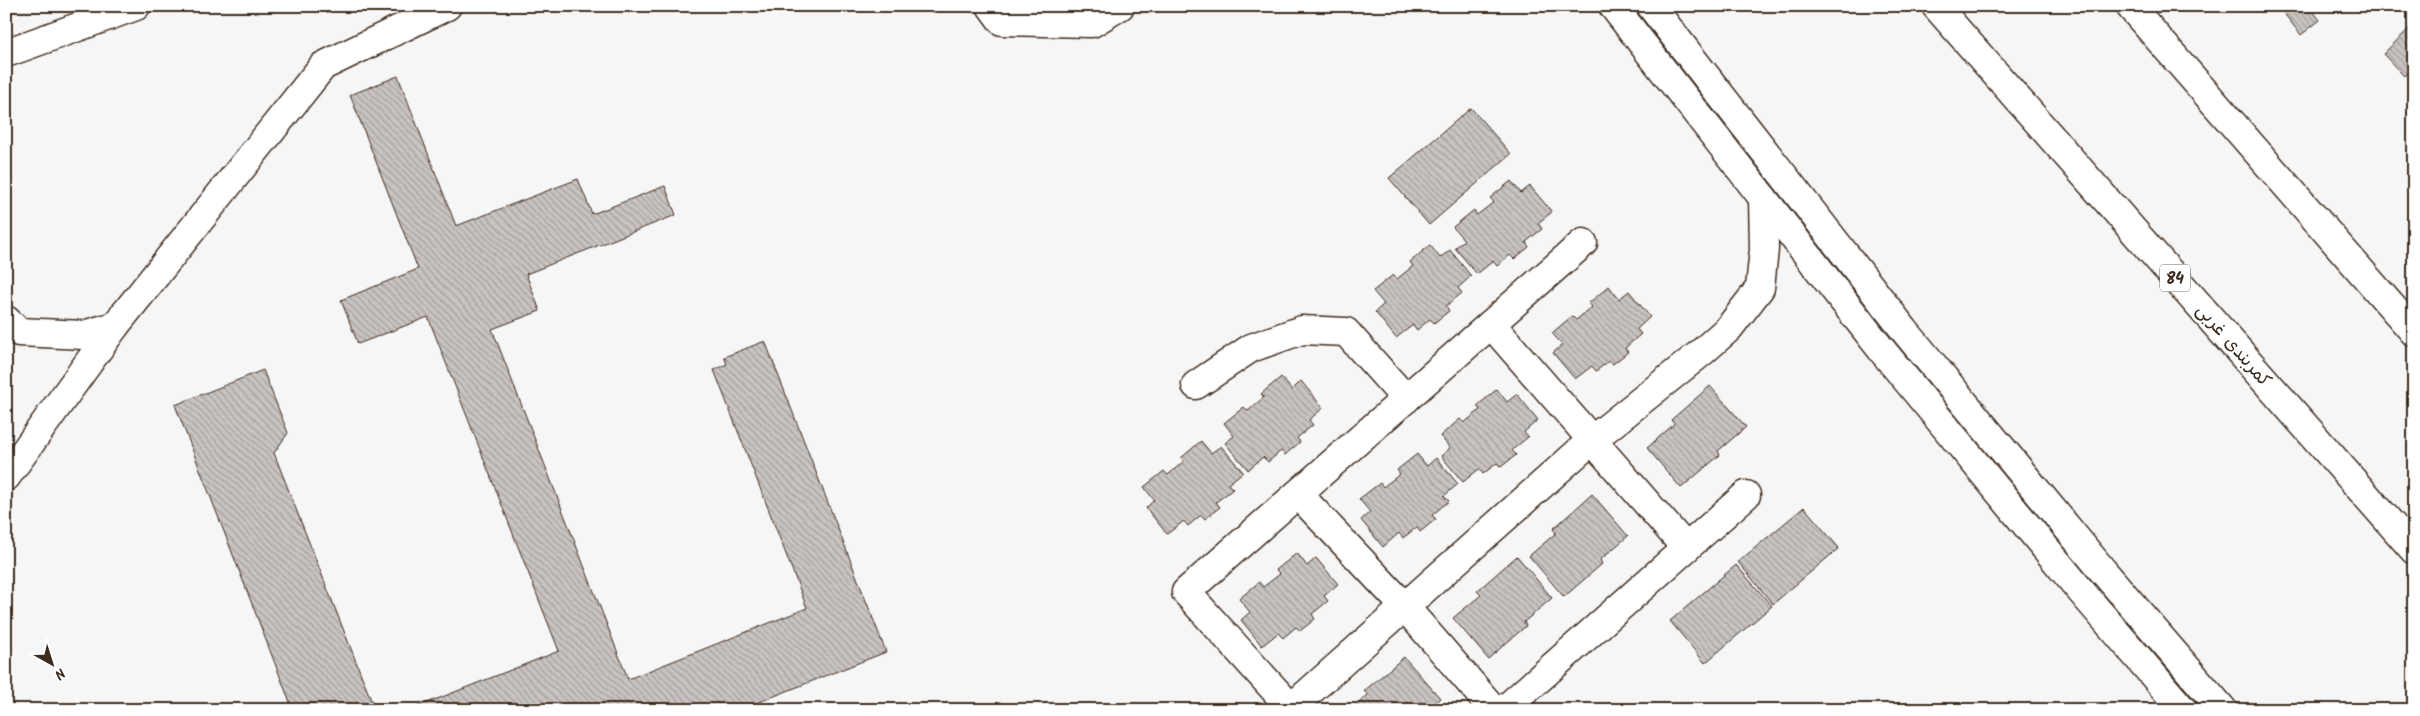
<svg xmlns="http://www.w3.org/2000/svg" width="2420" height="716" font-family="Kalam,'Playpen Sans Arabic',sans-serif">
<defs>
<pattern id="building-back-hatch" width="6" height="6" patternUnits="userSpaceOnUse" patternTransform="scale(1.25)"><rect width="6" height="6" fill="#c9c3c1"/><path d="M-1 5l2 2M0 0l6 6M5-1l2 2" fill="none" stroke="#a49f9c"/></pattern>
</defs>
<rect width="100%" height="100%" fill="#f7f6f6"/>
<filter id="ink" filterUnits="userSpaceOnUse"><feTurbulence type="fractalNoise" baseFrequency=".02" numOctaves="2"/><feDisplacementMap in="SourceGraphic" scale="10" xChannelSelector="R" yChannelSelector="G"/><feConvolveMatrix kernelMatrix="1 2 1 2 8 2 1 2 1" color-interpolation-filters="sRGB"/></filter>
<g filter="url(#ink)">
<!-- building -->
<g fill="url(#building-back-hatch)" stroke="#3b2a1e">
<polygon points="2278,6 2309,6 2320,20 2301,35"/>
<polygon points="2414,24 2414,66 2404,76 2383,54"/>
<polygon points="398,76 456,226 578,179 592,214 665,186 676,215 526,274 540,311 492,329 628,679 807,608 714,370 727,364 724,357 765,341 886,652 739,710 409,710 559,651 428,317 358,344 341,300 418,269 350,95"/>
<polygon points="1471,108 1511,154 1429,225 1389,178"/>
<polygon points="1511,181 1521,193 1530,186 1552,212 1538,223 1542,229 1526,242 1529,247 1514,259 1510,255 1497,266 1493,261 1477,274 1455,248 1464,240 1453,227 1474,210 1477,215 1494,202 1490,198"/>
<polygon points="1430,245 1440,258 1450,250 1471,276 1458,288 1462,293 1446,306 1449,311 1434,323 1430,319 1417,330 1413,325 1396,338 1375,312 1384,304 1373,291 1393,275 1397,279 1413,266 1410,262"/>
<polygon points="1609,286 1619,299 1629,291 1650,317 1637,329 1641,334 1625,348 1628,352 1613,364 1609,361 1596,371 1592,366 1575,379 1553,353 1562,345 1552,333 1572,316 1576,320 1592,307 1589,303"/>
<polygon points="263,370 288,433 274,453 375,710 293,710 175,405"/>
<polygon points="1281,377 1292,390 1301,381 1323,408 1309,420 1313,425 1297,438 1300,442 1285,455 1281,451 1268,462 1263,457 1248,470 1225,443 1234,436 1224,423 1244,407 1248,411 1264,397 1261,394"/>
<polygon points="1710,386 1746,427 1718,451 1720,455 1681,488 1647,448 1674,424 1671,420"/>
<polygon points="1497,389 1507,402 1517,394 1538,420 1524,432 1528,437 1512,450 1516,455 1501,467 1497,463 1483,474 1479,469 1463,482 1441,456 1450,448 1440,436 1460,419 1464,423 1480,410 1477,406"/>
<polygon points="1201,441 1211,453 1221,446 1243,472 1228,484 1233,489 1216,502 1220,507 1205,519 1201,515 1188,526 1184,521 1167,534 1146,508 1154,500 1144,487 1164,471 1168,475 1184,461 1181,458"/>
<polygon points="1417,454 1427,466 1436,458 1458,484 1444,496 1449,501 1432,515 1436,519 1420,532 1417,527 1403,538 1399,533 1383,547 1361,520 1370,512 1359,499 1380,483 1383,487 1400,474 1397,470"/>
<polygon points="1592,494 1628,536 1600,560 1602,564 1564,597 1529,556 1556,533 1553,529"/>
<polygon points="1804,507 1839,548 1773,604 1738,562"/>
<polygon points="1297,553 1307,566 1316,558 1338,584 1324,596 1328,601 1312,614 1315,619 1300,631 1296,627 1283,638 1278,633 1262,646 1241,620 1250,612 1239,599 1259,582 1263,587 1280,574 1276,570"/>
<polygon points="1517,556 1552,598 1524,622 1526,626 1488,659 1453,618 1481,595 1477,591"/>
<polygon points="1736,565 1772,606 1705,663 1670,621"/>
<polygon points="1404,657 1440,698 1427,710 1351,710 1368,695 1364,691"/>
</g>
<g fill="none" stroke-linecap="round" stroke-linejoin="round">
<!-- minor casing -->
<g stroke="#3b2a1e" stroke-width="31">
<g id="minor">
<polyline points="991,6 1002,21 1092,23 1120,6"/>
<polyline points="1613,6 1881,349 2080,590 2183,710"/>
<polyline points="1651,6 1905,331 2103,571 2223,710"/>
<polyline points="6,320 19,332 84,335 115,326"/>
<polyline points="1491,324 1686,548"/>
<polyline points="1196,385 1251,348 1302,330 1346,332 1406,399"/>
<polyline points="6,477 115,326 323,66 447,6"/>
<polyline points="1298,494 1404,606 1494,710"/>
<polyline points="1291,708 1592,440 1702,352 1729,328 1760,288 1764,249 1763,198"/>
<polyline points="1293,710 1186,592 1583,243"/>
<polyline points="1504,710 1746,495"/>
</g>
</g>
<!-- major casing -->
<g stroke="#3b2a1e" stroke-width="31">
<polyline id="major" points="6,53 136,6"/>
</g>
<!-- highway casing -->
<g stroke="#3b2a1e" stroke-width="31">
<g id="highway">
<polyline points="1936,6 2414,550"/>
<polyline points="2130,6 2414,332"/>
</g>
</g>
<!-- minor -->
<use href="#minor" stroke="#fff" stroke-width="28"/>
<!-- major -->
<use href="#major" stroke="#fff" stroke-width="28"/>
<!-- highway -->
<use href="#highway" stroke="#fff" stroke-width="28"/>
</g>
</g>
<g text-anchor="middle" stroke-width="5" stroke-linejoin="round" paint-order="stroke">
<!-- shield labels -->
<rect fill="#fff" stroke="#766a62" stroke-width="1" x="2160" y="264.5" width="30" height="27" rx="4"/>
<g font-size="16" font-weight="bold" fill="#3b2a1e">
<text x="2175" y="284">84</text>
</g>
<!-- street labels -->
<g font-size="18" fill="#3b2a1e" stroke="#fff">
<text transform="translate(2234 345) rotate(49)" y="6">کمربندی غربی</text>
</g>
</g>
<!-- margin -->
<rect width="2420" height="716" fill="none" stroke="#fff" stroke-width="25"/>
<rect x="12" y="12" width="2395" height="691" fill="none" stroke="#3b2a1e" stroke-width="2" filter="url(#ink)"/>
<!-- north arrow -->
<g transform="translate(52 664) rotate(141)" stroke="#ffffff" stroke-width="4" paint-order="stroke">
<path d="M0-4L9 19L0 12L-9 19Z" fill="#3b2a1e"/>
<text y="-8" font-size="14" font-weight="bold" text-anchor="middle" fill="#3b2a1e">N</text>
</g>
</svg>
